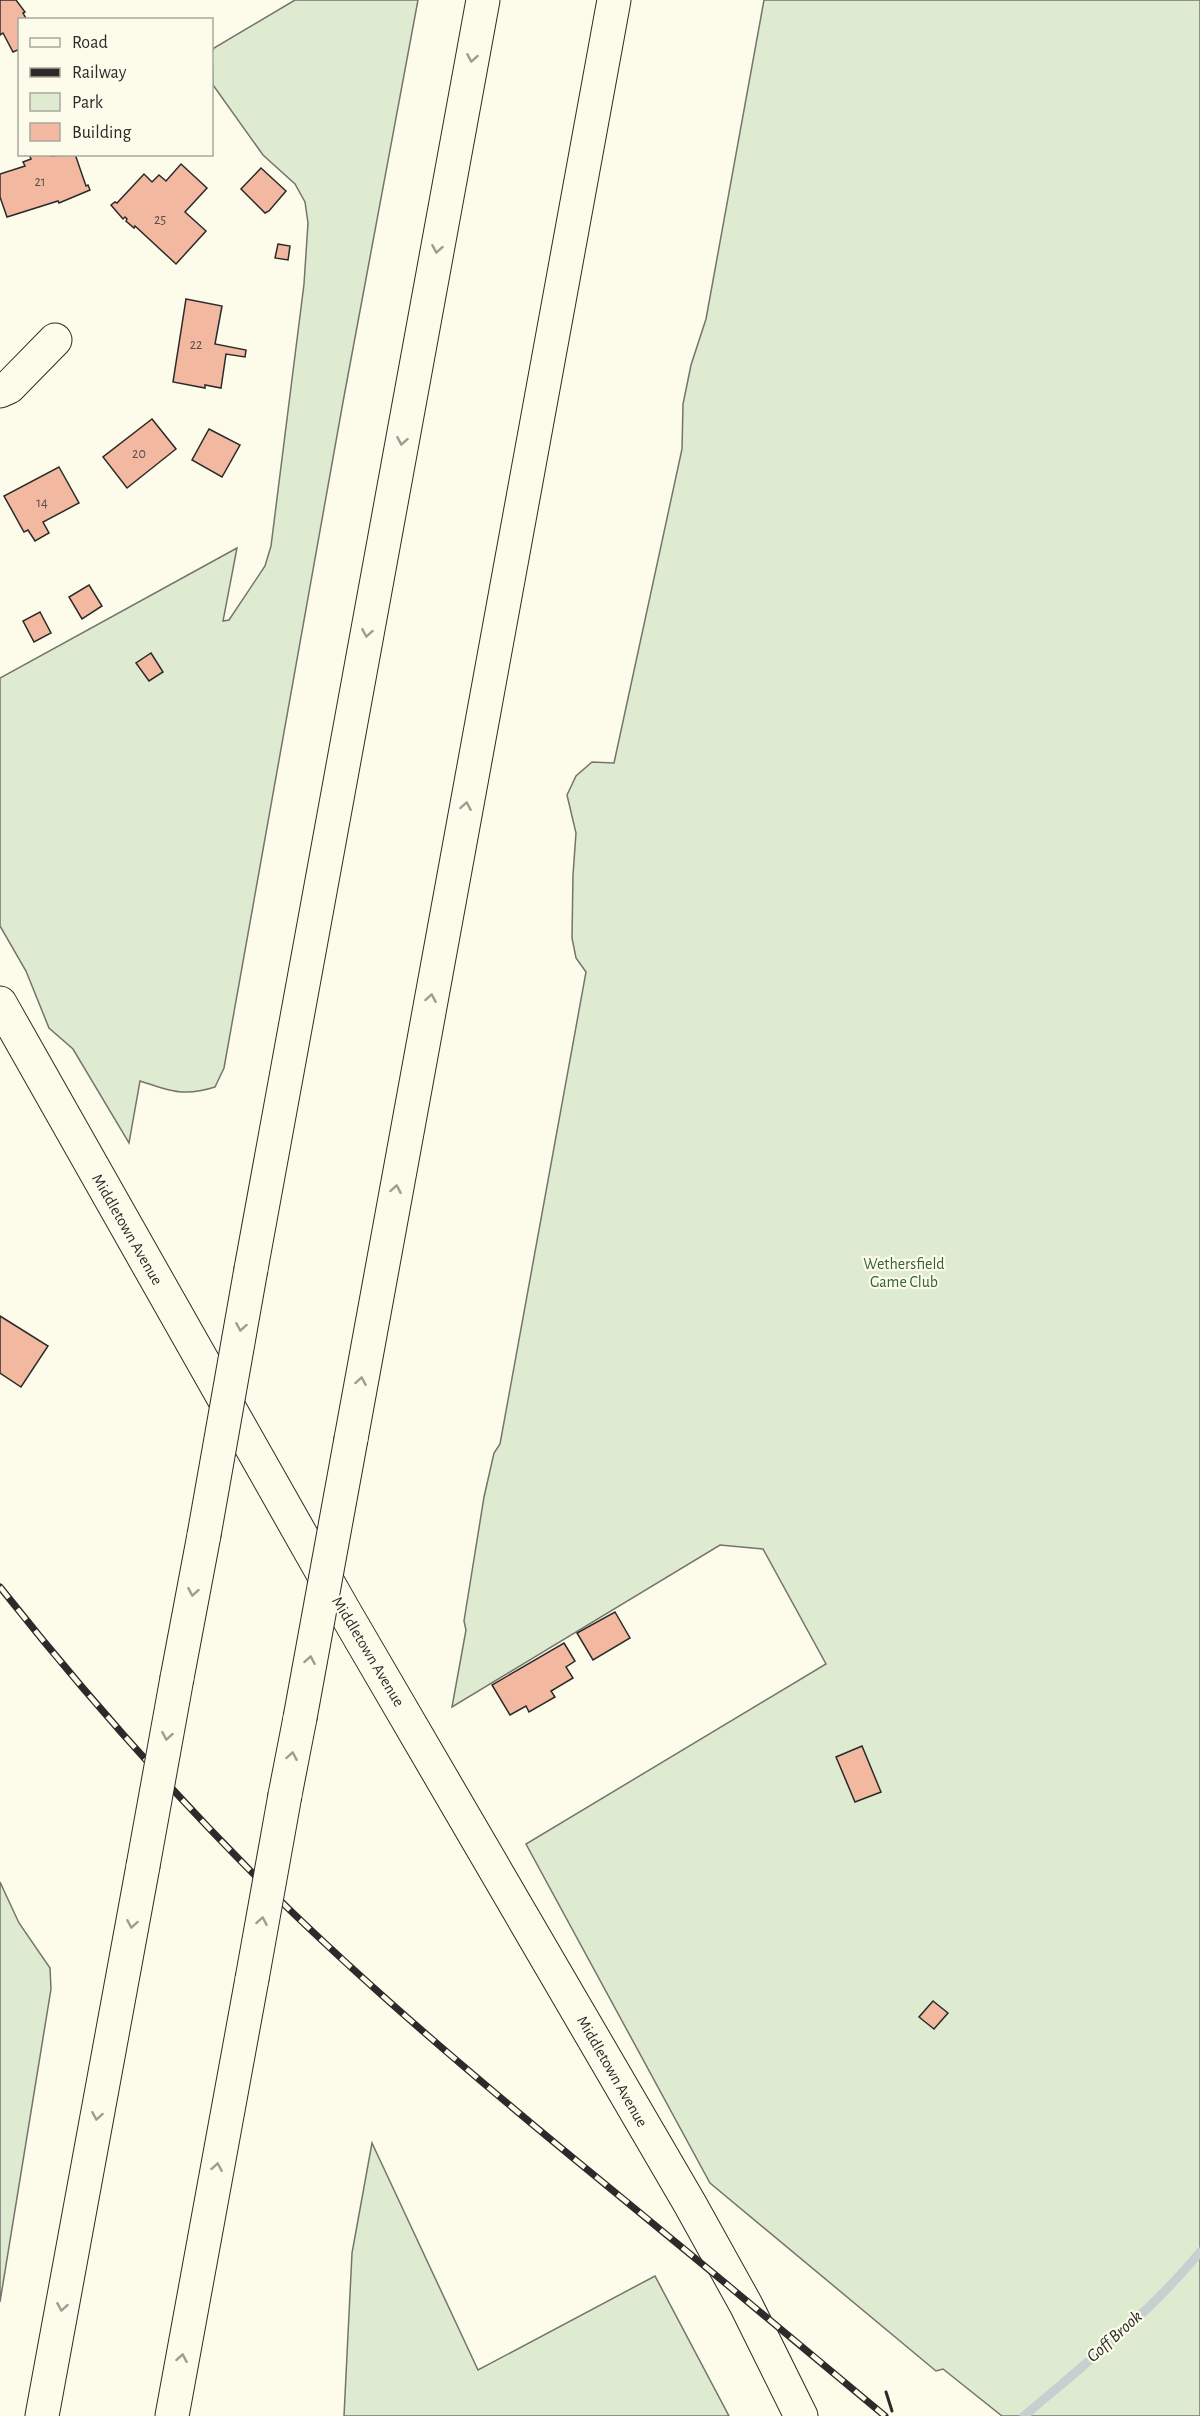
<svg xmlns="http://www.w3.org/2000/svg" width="1200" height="2416" font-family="'Alegreya Sans',sans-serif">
<rect width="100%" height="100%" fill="#fdfbea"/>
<!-- green -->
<g fill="#deebd1" stroke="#74746e" stroke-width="1.5">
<path d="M295 0H418L343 402 224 1068 215 1087C184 1097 170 1091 140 1081L129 1143 73 1049 49 1028 26 971 0 926V678L237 548 223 621 229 620 265 566 271 546 304 284 308 223 305 202 295 184 263 155 213 85 212 52 214 48Z"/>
<polygon points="764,0 1200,0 1200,2416 1002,2416 943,2369 936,2371 710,2183 526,1844 826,1664 763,1549 720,1545 452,1707 466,1630 464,1621 484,1497 494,1453 500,1444 586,972 576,958 572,938 573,875 576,833 567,795 576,776 592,762 614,763 682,449 683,404 691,365 706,319"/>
<polygon points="0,1882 19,1923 50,1968 51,1989 0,2302"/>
<polygon points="372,2143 478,2370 655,2276 729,2416 344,2416 352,2253"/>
</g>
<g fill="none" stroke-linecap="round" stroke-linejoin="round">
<!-- stream -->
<path stroke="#c7d0d0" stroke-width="9" d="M1024 2416C1085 2364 1149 2314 1200 2252"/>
</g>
<!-- building -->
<g fill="#f2b8a0" stroke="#2b2b2b" stroke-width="1.5">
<polygon points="0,0 16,0 25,12 23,13 27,20 20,20 20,49 13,52 3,33 0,35"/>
<polygon points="29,154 50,154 51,156 75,154 86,186 88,185 90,190 59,203 58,201 7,217 0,197 0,174 25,166 23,162 31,159"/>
<polygon points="181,164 207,188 185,212 206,231 176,264 135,226 134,228 126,221 127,219 125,217 123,219 111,205 115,202 117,203 144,174 152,182 159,175 166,181"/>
<polygon points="261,168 286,191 269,211 265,213 241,189"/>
<polygon points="278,244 290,246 288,260 275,258"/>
<polygon points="186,299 222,306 215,344 246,350 245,357 226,354 221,388 205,385 205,388 173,382"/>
<polygon points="152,419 176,449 127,488 103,457"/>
<polygon points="209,429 240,445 222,477 192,460"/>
<polygon points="59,467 79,503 43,522 49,533 35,541 28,530 24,532 4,496"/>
<polygon points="89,585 102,606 82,619 69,597"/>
<polygon points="40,612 51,633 34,642 23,621"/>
<polygon points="151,653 163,672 149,681 136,663"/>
<polygon points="0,1316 48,1346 21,1387 0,1373"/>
<polygon points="615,1612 630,1638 593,1660 577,1633"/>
<polygon points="564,1643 575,1661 566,1667 573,1678 551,1691 555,1697 529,1712 526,1706 510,1715 492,1685"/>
<polygon points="862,1746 881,1792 855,1802 836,1757"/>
<polygon points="933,2001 948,2013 934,2029 919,2017"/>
</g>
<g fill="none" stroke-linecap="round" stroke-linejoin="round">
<!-- minor casing -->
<g stroke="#2b2b2b" stroke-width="35">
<g id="minor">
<polyline points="0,391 9,387 55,340"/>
<polyline points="0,1003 343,1609 690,2204 746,2305 801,2416"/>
</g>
</g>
<!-- highway casing -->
<g stroke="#2b2b2b" stroke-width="35">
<g id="highway">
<polyline points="251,1269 483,0"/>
<polyline points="351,1439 614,0"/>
<polyline points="177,1678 204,1535"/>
<polyline points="285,1795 300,1718"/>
<polyline points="42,2416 143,1866"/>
<polyline points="172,2416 252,1979"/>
</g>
</g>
<!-- minor -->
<use href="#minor" stroke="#fdfbea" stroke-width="33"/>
<!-- highway -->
<use href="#highway" stroke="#fdfbea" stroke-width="33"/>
<!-- rail casing -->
<g stroke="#2b2b2b" stroke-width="7">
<path id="rail" d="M0 1587C91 1702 189 1812 294 1914 388 2004 488 2088 589 2171 688 2252 787 2334 885 2416"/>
</g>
<!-- rail -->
<use href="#rail" stroke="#fdfbea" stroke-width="4.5" stroke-dasharray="14" stroke-linecap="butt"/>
<!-- highway-bridge casing -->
<g stroke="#2b2b2b" stroke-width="35" stroke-linecap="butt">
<g id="highway-bridge">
<polyline points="204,1535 251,1269"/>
<polyline points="300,1718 351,1439"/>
<polyline points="143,1866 177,1678"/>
<polyline points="252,1979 285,1795"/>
</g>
</g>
<!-- highway-bridge -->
<use href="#highway-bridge" stroke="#fdfbea" stroke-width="33"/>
<!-- wall -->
<polyline stroke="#2b2b2b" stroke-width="3" points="886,2392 892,2411"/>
</g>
<!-- one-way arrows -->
<defs><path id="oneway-chevron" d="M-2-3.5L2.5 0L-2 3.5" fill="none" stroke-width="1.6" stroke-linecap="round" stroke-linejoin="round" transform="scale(1.5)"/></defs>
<g stroke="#9e9d94">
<use href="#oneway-chevron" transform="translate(472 58) rotate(100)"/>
<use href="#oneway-chevron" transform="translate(437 249) rotate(100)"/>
<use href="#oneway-chevron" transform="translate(402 441) rotate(100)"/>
<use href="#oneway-chevron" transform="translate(367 633) rotate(100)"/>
<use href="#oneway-chevron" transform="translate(466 806) rotate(-80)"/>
<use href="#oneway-chevron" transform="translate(431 998) rotate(-80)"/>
<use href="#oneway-chevron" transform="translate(396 1189) rotate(-80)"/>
<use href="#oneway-chevron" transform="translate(241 1327) rotate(100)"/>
<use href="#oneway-chevron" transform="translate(361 1381) rotate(-80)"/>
<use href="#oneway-chevron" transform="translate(193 1592) rotate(100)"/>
<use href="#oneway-chevron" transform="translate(310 1660) rotate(-80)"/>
<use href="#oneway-chevron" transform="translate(167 1736) rotate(100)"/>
<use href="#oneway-chevron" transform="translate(292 1756) rotate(-80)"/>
<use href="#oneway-chevron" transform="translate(262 1921) rotate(-80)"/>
<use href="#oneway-chevron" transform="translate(132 1924) rotate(100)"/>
<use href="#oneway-chevron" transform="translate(97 2116) rotate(100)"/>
<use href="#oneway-chevron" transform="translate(217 2167) rotate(-80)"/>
<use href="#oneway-chevron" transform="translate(62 2307) rotate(100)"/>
<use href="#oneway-chevron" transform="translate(182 2358) rotate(-80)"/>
</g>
<g text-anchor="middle" stroke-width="4.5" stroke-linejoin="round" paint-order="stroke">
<!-- number labels -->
<g font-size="14" fill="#5d4e48">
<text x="40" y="186">21</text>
<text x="160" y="224">25</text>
<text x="196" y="349">22</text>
<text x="139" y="458">20</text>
<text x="42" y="507">14</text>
</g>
<!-- street labels -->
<g font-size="16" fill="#2b2b2b" stroke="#fdfbea">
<text transform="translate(128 1229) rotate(60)" y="6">Middletown Avenue</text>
<text transform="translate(369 1651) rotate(59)" y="6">Middletown Avenue</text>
<text transform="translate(613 2071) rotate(60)" y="6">Middletown Avenue</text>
</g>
<!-- park labels -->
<g font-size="16" fill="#34623c" stroke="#fdfbea">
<text x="904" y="1269">Wethersfield<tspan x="904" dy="18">Game Club</tspan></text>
</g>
<!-- water labels -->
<g font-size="18" font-style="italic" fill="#2b2b2b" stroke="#fdfbea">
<text transform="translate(1114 2336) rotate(-42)" y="6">Goff Brook</text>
</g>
</g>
<!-- legend -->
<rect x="18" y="18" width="195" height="138" fill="#fdfbea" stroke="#a9a89e" stroke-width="1.5"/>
<rect x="30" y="38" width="30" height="9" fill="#fdfbea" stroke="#a9a89e" stroke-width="1.5"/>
<text x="72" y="48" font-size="18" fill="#2b2b2b">Road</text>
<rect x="30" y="68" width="30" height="9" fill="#2b2b2b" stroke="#a9a89e" stroke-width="1.5"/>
<text x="72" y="78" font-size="18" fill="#2b2b2b">Railway</text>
<rect x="30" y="93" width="30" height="18" fill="#deebd1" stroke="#a9a89e" stroke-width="1.5"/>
<text x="72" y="108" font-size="18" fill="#2b2b2b">Park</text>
<rect x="30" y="123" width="30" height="18" fill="#f2b8a0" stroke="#a9a89e" stroke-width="1.5"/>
<text x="72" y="138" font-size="18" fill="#2b2b2b">Building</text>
</svg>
